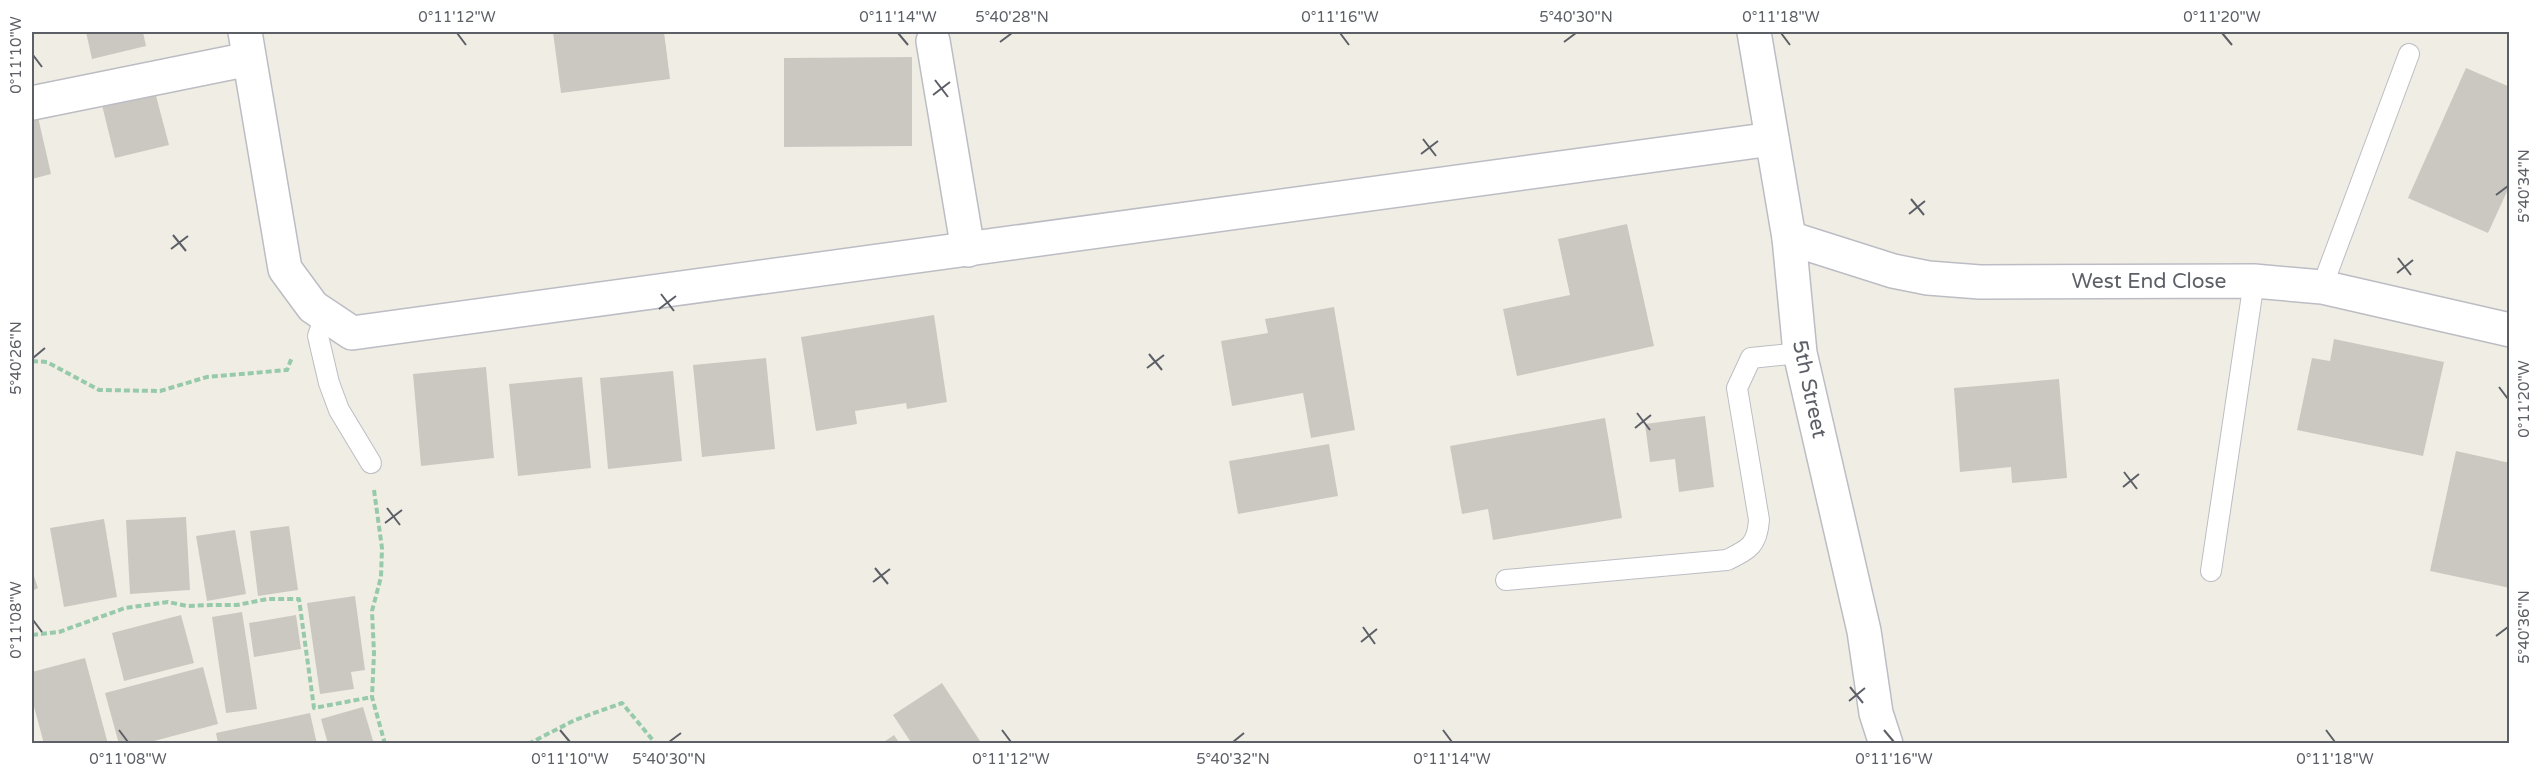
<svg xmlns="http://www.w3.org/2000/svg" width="2541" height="775" font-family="'Varela Round',sans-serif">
<rect width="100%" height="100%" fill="#f0eee4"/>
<!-- building -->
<g fill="#cbc8c1">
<polygon points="86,32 143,32 146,46 92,59"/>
<polygon points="553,32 664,32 670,79 561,93"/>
<polygon points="912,57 912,146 784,147 784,58"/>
<polygon points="2466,68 2510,87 2510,185 2488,233 2408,198"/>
<polygon points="154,88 169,145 115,158 101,101"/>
<polygon points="38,117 51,174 32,179 32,118"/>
<polygon points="1627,224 1654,346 1517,376 1503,309 1570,295 1558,239"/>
<polygon points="1334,307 1355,430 1311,438 1303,393 1232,406 1221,341 1268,333 1265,319"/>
<polygon points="934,315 947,402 907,409 906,403 855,411 857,424 816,431 801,337"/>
<polygon points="2334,339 2444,362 2423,456 2297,430 2312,358 2330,361"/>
<polygon points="766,358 775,449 702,457 693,365"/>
<polygon points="486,367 494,458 421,466 413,374"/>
<polygon points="673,371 682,461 608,469 600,378"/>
<polygon points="582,377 591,468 518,476 509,384"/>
<polygon points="2059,379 2067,478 2012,483 2011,467 1960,472 1954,388"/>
<polygon points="1705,416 1714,487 1679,492 1675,459 1650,462 1645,424"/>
<polygon points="1605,418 1622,518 1493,540 1488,509 1462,514 1450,446"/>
<polygon points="1329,444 1338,496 1238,514 1229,461"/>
<polygon points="2456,451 2510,463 2510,588 2430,571"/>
<polygon points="186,517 190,590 130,594 126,520"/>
<polygon points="104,519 117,597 64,607 50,528"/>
<polygon points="289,526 298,590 258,596 250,531"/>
<polygon points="235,530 246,594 207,601 196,536"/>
<polygon points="32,570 38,588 32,591"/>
<polygon points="355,596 365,670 351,672 354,689 320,694 307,603"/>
<polygon points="242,612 257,709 226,713 212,617"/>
<polygon points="181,615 194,663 124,681 112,633"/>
<polygon points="296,615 301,649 254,657 249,623"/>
<polygon points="85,658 108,744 44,744 32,699 32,672"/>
<polygon points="203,667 218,724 143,744 119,744 105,693"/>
<polygon points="942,683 982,744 912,744 893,715"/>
<polygon points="363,707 374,744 328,744 321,719"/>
<polygon points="310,713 317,744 218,744 216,733"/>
<polygon points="894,735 900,744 881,744"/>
</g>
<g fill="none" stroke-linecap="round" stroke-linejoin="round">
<!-- lane casing -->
<g stroke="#bcbdc4" stroke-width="22">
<g id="lane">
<polyline points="2322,287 2409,54"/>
<polyline points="325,316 318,336 329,383 339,410 371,463"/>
<polyline points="2211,571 2254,281"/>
<path d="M1506 580 1727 560C1749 549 1757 546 1759 520L1737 388 1751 358 1800 353"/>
</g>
</g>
<!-- street casing -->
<g stroke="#bcbdc4" stroke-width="36">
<g id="street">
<polyline points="245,32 285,269 313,307 352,333 1772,139"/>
<polyline points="1754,32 1789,238 1800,353 1864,631 1876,713 1886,744"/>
<polyline points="933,41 968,250"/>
<polyline points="32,103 249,59"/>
<polyline points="1789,238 1893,271 1928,278 1980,282 2254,281 2322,287 2510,330"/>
</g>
</g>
<!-- path -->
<g stroke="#97caab" stroke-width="4" stroke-dasharray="6 3" stroke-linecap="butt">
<polyline points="32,361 47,362 99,390 160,391 207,377 287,370 292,357"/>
<polyline points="374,490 382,548 381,577 372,611 374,653 372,697 385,744"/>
<polyline points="32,635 59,632 125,608 168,602 187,606 211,605 237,605 267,599 299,599 314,708 372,697"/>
<polyline points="528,744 575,720 622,703 656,744"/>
</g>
<!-- lane -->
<use href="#lane" stroke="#fff" stroke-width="20"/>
<!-- street -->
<use href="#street" stroke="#fff" stroke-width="33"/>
</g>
<!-- ticks -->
<path fill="none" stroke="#5c5f66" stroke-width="2" d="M457 33 466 45M898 33 908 45M1340 33 1349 45M1781 33 1790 45M2222 33 2232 45M1000 42 1012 33M1564 42 1576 33M33 55 42 67M935 80 948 97M933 95 950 82M1423 139 1436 156M1421 154 1438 141M2496 195 2508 186M1911 199 1924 215M1909 214 1925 201M173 235 186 251M171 249 188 236M2398 258 2411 275M2397 273 2413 260M661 294 674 311M659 309 676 296M1149 354 1162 370M33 358 45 348M1147 368 1164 355M2499 387 2508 399M1637 413 1650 430M1635 428 1651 415M2124 472 2137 489M2123 487 2139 474M387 508 400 525M385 523 402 510M875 568 888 584M873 582 890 569M33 620 42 632M1363 627 1375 644M2496 636 2508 627M1361 642 1377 629M1850 687 1863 703M1849 701 1865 688M119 730 128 742M560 730 570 742M1002 730 1011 742M1443 730 1452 742M1884 730 1894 742M2326 730 2335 742M669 742 681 733M1233 742 1244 733"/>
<g text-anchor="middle" stroke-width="6" stroke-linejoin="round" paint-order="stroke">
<!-- street labels -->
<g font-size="21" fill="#5c5f66" stroke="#fff">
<text x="2149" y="288">West End Close</text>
<text transform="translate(1810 389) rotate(78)" y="7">5th Street</text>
</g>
</g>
<!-- border -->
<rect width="2541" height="775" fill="none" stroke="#ffffff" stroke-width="66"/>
<rect x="33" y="33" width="2475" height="709" fill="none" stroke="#5c5f66" stroke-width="2"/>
<g font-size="15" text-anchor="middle" fill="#5c5f66">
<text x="457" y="22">0°11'12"W</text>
<text x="898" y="22">0°11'14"W</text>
<text x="1012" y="22">5°40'28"N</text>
<text x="1340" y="22">0°11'16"W</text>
<text x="1576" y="22">5°40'30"N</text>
<text x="1781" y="22">0°11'18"W</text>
<text x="2222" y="22">0°11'20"W</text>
<text transform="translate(16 55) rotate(-90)" y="5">0°11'10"W</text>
<text transform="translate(2524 186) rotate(-90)" y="5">5°40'34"N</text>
<text transform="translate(16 358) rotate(-90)" y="5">5°40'26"N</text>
<text transform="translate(2524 399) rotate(-90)" y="5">0°11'20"W</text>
<text transform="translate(16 620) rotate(-90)" y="5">0°11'08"W</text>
<text transform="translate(2524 627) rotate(-90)" y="5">5°40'36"N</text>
<text x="128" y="764">0°11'08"W</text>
<text x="570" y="764">0°11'10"W</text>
<text x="669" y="764">5°40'30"N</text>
<text x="1011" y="764">0°11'12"W</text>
<text x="1233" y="764">5°40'32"N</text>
<text x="1452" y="764">0°11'14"W</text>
<text x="1894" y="764">0°11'16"W</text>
<text x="2335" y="764">0°11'18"W</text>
</g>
</svg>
